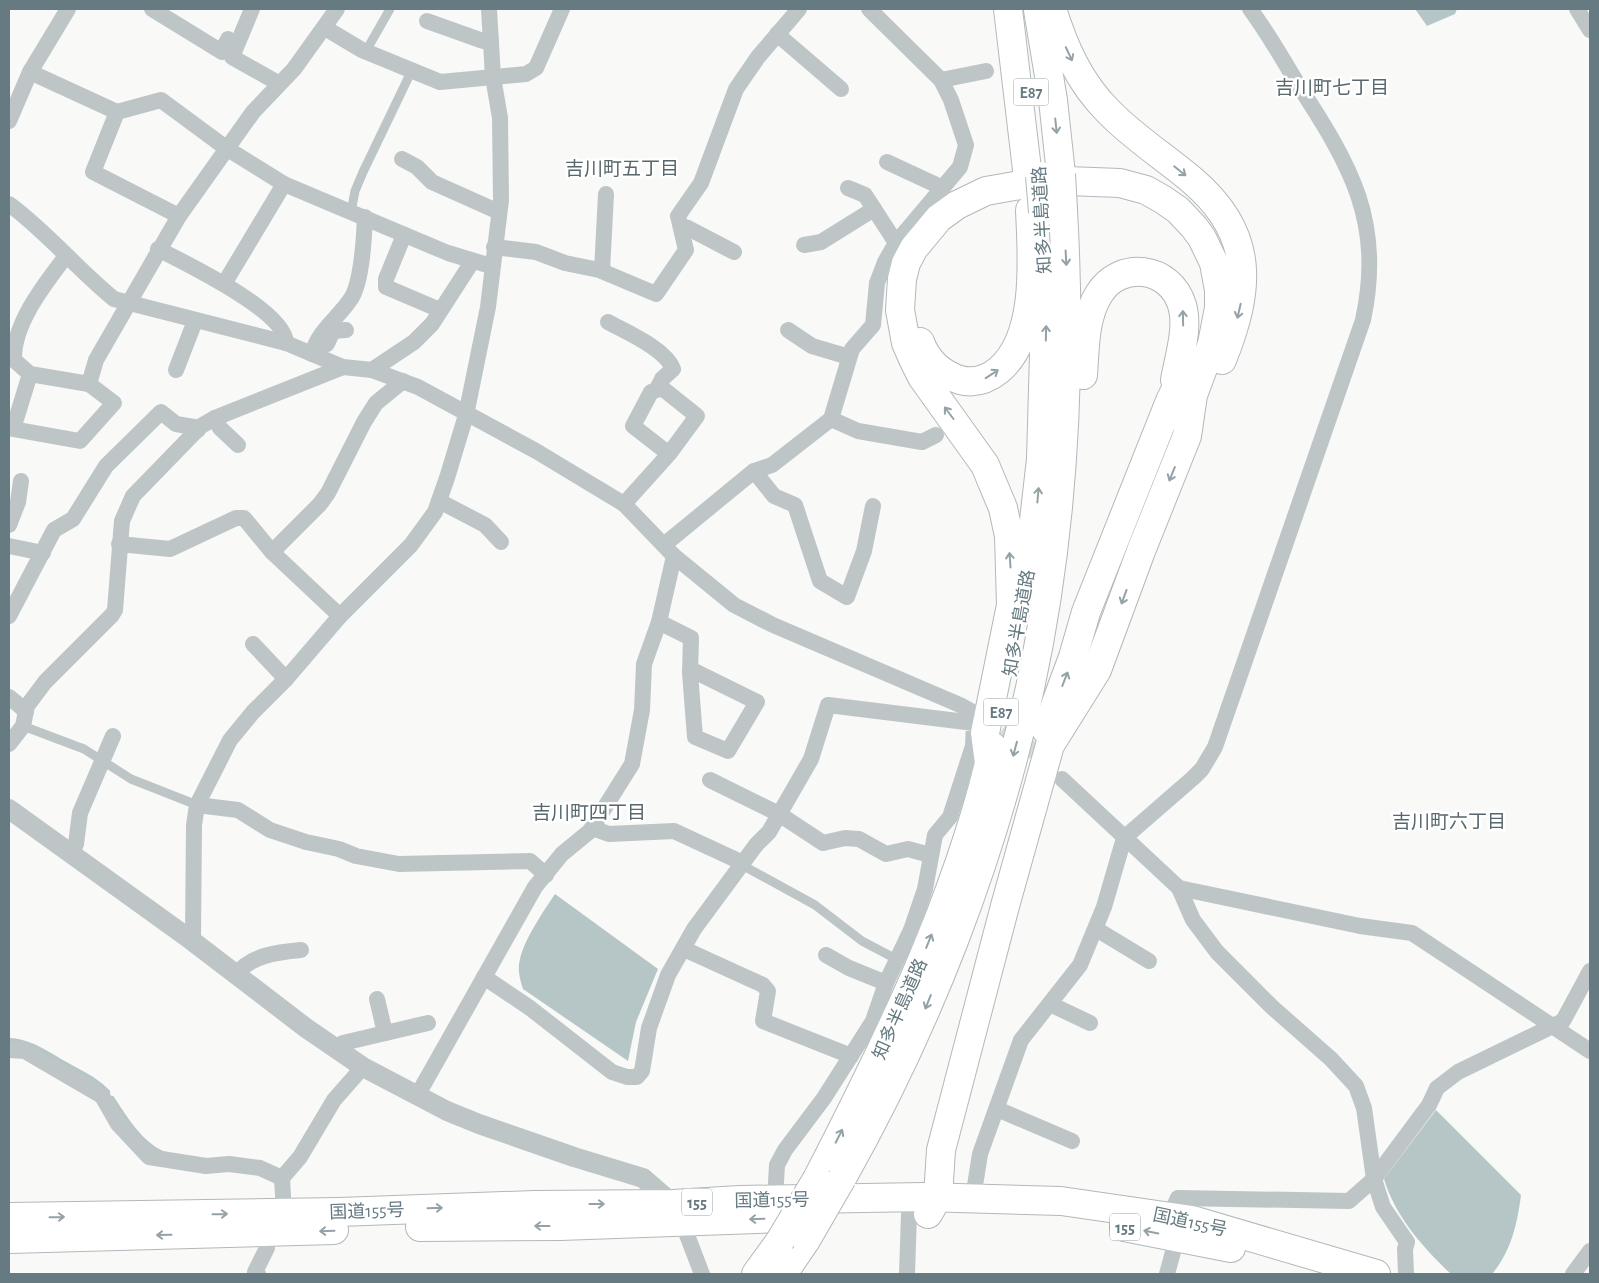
<svg xmlns="http://www.w3.org/2000/svg" width="1599" height="1283" font-family="'Alegreya Sans','Noto Sans JP',sans-serif">
<rect width="100%" height="100%" fill="#f9f9f7"/>
<!-- water -->
<g fill="#b6c6c7">
<polygon points="1415,9 1457,9 1455,14 1427,26"/>
<path d="M555 894 658 969 636 1022 628 1061 523 989C520 980 517 969 520 959 525 938 543 912 555 894Z"/>
<path d="M1436 1110 1521 1195C1517 1225 1511 1251 1492 1274H1451C1423 1248 1395 1216 1384 1179Z"/>
</g>
<g fill="none" stroke-linecap="round" stroke-linejoin="round">
<!-- stream -->
<g stroke="#b6c6c7" stroke-width="4.5">
<path d="M9 1040C34 1042 48 1055 69 1066 83 1074 97 1080 108 1092"/>
<path d="M112 1098C124 1117 141 1144 162 1153"/>
</g>
<!-- minor-tunnel -->
<polyline stroke="#d4d9da" stroke-width="16" stroke-dasharray="16 8" stroke-linecap="butt" points="982,717 1028,746 1049,766"/>
<!-- trunk casing -->
<g stroke="#b2b8ba" stroke-width="30">
<g id="trunk">
<polyline points="9,1217 339,1212 534,1205 673,1204 740,1200 923,1197 1061,1201 1192,1220 1376,1274"/>
<polyline points="420,1227 560,1226 809,1217"/>
<polyline points="1124,1227 1231,1248"/>
<polyline points="9,1239 334,1230"/>
</g>
</g>
<!-- motorway casing -->
<g stroke="#b2b8ba" stroke-width="30">
<g id="motorway">
<polyline points="1008,9 1028,178"/>
<path d="M1052 9C1064 47 1079 82 1108 111 1134 138 1165 157 1193 181 1256 235 1250 290 1222 360"/>
<polyline points="1038,10 1053,100 1061,174"/>
<path d="M920 342C927 361 941 374 960 380 975 384 988 379 999 370 1039 336 1032 257 1030 210"/>
<path d="M1083 375C1085 349 1084 318 1099 294 1120 260 1170 266 1182 305 1189 328 1179 357 1175 380"/>
<polyline points="1025,599 1041,459 1046,284"/>
<polyline points="1046,730 1073,657 1086,612 1170,401 1190,360"/>
<path d="M842 1178C928 1026 993 858 1030 688 1064 531 1072 369 1063 210"/>
<path d="M817 1179C888 1041 958 899 993 747"/>
<polyline points="928,1214 938,1197 941,1150 1005,906 1050,745 1097,670 1141,551 1187,436 1193,395 1212,344 1219,308 1219,290 1214,263 1202,238 1194,227 1178,210 1162,199 1146,190 1120,183 1067,181 1020,185 986,191 957,205 939,218 914,248 906,263 902,279 900,310 906,343 913,359 922,377 985,465 1003,508 1009,536 1011,605 985,733 989,763"/>
<polyline points="756,1274 780,1241"/>
<polyline points="783,1274 806,1240"/>
</g>
</g>
<!-- service -->
<g stroke="#bec5c7" stroke-width="9">
<polyline points="366,51 390,9"/>
<polyline points="351,212 355,191 363,172 412,70"/>
<polyline points="23,726 84,749 131,779 197,805"/>
<polyline points="742,865 815,905 862,941 898,960"/>
</g>
<!-- minor -->
<g stroke="#bec5c7" stroke-width="16">
<polyline points="152,9 222,52 228,39"/>
<polyline points="252,9 232,57 278,83"/>
<polyline points="1577,9 1590,30"/>
<polyline points="427,21 483,41 491,41"/>
<polyline points="325,28 362,50 440,82 526,74 536,68 562,9"/>
<polyline points="777,34 841,89"/>
<polyline points="30,72 117,112 161,100 226,148 284,184 448,253 491,266"/>
<polyline points="941,80 986,71"/>
<polyline points="117,112 93,172 179,216"/>
<polyline points="9,121 30,72 68,9"/>
<polyline points="402,159 417,167 432,182 499,212"/>
<polyline points="887,162 943,188"/>
<polyline points="848,188 865,195 896,243"/>
<path d="M9 204C47 232 77 269 114 299L286 343 343 367 372 370 418 387 536 451 624 504 674 556 734 605 773 625 960 705 976 714 974 723"/>
<polyline points="681,226 688,228 734,252"/>
<polyline points="404,235 386,279 386,287 440,310"/>
<polyline points="804,245 821,242 874,209"/>
<polyline points="494,247 536,252 565,263 599,270 656,294 686,250 678,216 701,183 736,89 758,57 799,9"/>
<path d="M158 249C185 263 286 311 286 343"/>
<polyline points="602,271 606,194"/>
<polyline points="224,284 284,184"/>
<path d="M608 322C626 332 666 349 673 369L662 379 657 389"/>
<polyline points="788,330 812,346 849,357"/>
<polyline points="327,344 333,331 346,330"/>
<path d="M312 354C319 329 339 318 352 297 362 279 364 239 365 217"/>
<polyline points="176,370 195,321"/>
<polyline points="372,370 414,342 432,324 472,262"/>
<path d="M30 374 13 429 80 441 114 403 89 384 30 374 14 360C13 323 45 284 66 256"/>
<polyline points="89,384 96,360 179,216 253,112 294,69 337,9"/>
<polyline points="215,418 220,428 238,445"/>
<polyline points="831,419 858,431 922,442 936,435"/>
<polyline points="754,471 774,496 795,505 820,581 847,597 864,551 873,506"/>
<polyline points="439,501 485,525 501,542"/>
<polyline points="624,504 669,454 697,416 662,388 651,392 633,426 669,454"/>
<polyline points="9,525 18,502 21,481"/>
<polyline points="119,544 170,549 236,518 244,518 272,552 340,616"/>
<polyline points="665,544 754,471 772,465 831,419 852,349 873,325 877,283 885,262 896,243 960,167 966,145 951,100 941,80 869,9"/>
<polyline points="9,546 43,553"/>
<polyline points="272,552 320,504 328,493 364,422 376,403 403,381"/>
<polyline points="9,616 54,530 73,519 106,466 161,412 176,424 194,427 198,430"/>
<polyline points="659,622 691,638 690,673 695,737 728,751 757,702 690,669"/>
<polyline points="253,644 286,679"/>
<polyline points="9,697 26,711"/>
<polyline points="9,744 23,726 27,706 45,682 112,615 115,610 122,521 133,496 201,426 215,418 343,367"/>
<polyline points="1062,779 1179,888 1193,920 1217,952 1272,1007 1331,1059 1356,1086 1364,1108 1374,1179 1383,1207 1407,1242 1405,1249 1406,1274"/>
<polyline points="710,780 779,814 823,843 845,838 859,839 886,854 908,849 930,855"/>
<polyline points="197,805 238,810 270,830 306,842 339,849 356,856 399,864 530,861 546,875"/>
<polyline points="592,828 609,834 674,831 743,863"/>
<polyline points="70,853 76,844 80,813 113,736"/>
<polyline points="1179,888 1360,926 1412,933 1590,1051"/>
<polyline points="1096,929 1149,961"/>
<polyline points="191,940 193,936 194,825 197,805 230,740 253,712 286,679 340,616 411,545 435,512 447,478 466,415 488,307 501,200 500,118 493,77 489,9"/>
<polyline points="684,949 763,985 768,991 763,1021 851,1056"/>
<polyline points="826,955 849,968 886,983"/>
<path d="M236 975C250 955 279 952 301 950"/>
<polyline points="484,977 530,1008 612,1072 627,1077 637,1077 642,1071 649,1028 668,975 694,929 756,845 769,832 811,759 828,705 974,723 973,746 950,817 935,835 925,889 911,930 886,983 873,1021 824,1098 785,1150 777,1165 775,1199"/>
<polyline points="377,999 385,1033"/>
<polyline points="1050,1004 1090,1023"/>
<polyline points="9,1050 25,1051 102,1096 118,1124 149,1157 206,1166 229,1164 260,1168 282,1178"/>
<polyline points="337,1051 343,1043 428,1023"/>
<polyline points="417,1096 535,887 562,854 590,831 632,764 642,710 644,664 659,622 674,556"/>
<polyline points="997,1109 1072,1141"/>
<path d="M973 1198 980 1154 1021 1040 1080 965 1104 907 1124 838 1193 778 1202 769 1215 747 1363 320C1384 222 1351 166 1299 86 1283 60 1268 33 1250 9"/>
<polyline points="284,1213 282,1178 300,1157 334,1100 363,1067"/>
<polyline points="1170,1215 1178,1198 1349,1201 1374,1179 1429,1105 1437,1088 1458,1072 1563,1021 1590,971"/>
<polyline points="682,1222 702,1274"/>
<polyline points="258,1274 255,1272 267,1248 266,1233"/>
<polyline points="907,1274 909,1214"/>
<polyline points="1167,1274 1177,1237"/>
<polyline points="1573,1274 1590,1251"/>
</g>
<!-- tertiary -->
<polyline stroke="#bec5c7" stroke-width="20" points="9,809 191,940 306,1028 363,1067 447,1111 479,1124 574,1157 643,1178 673,1204 676,1208"/>
<!-- trunk -->
<use href="#trunk" stroke="#fff" stroke-width="28"/>
<!-- motorway -->
<use href="#motorway" stroke="#fff" stroke-width="28"/>
<!-- motorway-bridge casing -->
<g stroke="#b2b8ba" stroke-width="30" stroke-linecap="butt">
<g id="motorway-bridge">
<polyline points="1061,174 1063,210"/>
<polyline points="1040,176 1043,212"/>
<polyline points="806,1240 842,1178"/>
<polyline points="780,1241 817,1179"/>
</g>
</g>
<!-- motorway-bridge -->
<use href="#motorway-bridge" stroke="#fff" stroke-width="28"/>
</g>
<!-- one-way arrows -->
<defs><path id="oneway-shaft" d="M-6 0H5M1.5-3L5.5 0L1.5 3" fill="none" stroke-width="1.6" stroke-linecap="round" stroke-linejoin="round" transform="scale(1.25)"/></defs>
<g stroke="#94a2a7">
<use href="#oneway-shaft" transform="translate(1069 54) rotate(65)"/>
<use href="#oneway-shaft" transform="translate(1056 126) rotate(84)"/>
<use href="#oneway-shaft" transform="translate(1180 171) rotate(39)"/>
<use href="#oneway-shaft" transform="translate(1066 258) rotate(87)"/>
<use href="#oneway-shaft" transform="translate(1239 311) rotate(103)"/>
<use href="#oneway-shaft" transform="translate(1183 318) rotate(-91)"/>
<use href="#oneway-shaft" transform="translate(1046 333) rotate(-89)"/>
<use href="#oneway-shaft" transform="translate(992 374) rotate(-33)"/>
<use href="#oneway-shaft" transform="translate(949 413) rotate(-127)"/>
<use href="#oneway-shaft" transform="translate(1172 474) rotate(112)"/>
<use href="#oneway-shaft" transform="translate(1038 495) rotate(-85)"/>
<use href="#oneway-shaft" transform="translate(1010 560) rotate(-94)"/>
<use href="#oneway-shaft" transform="translate(1124 597) rotate(110)"/>
<use href="#oneway-shaft" transform="translate(1065 679) rotate(-69)"/>
<use href="#oneway-shaft" transform="translate(1015 749) rotate(105)"/>
<use href="#oneway-shaft" transform="translate(929 941) rotate(-68)"/>
<use href="#oneway-shaft" transform="translate(928 1002) rotate(112)"/>
<use href="#oneway-shaft" transform="translate(839 1136) rotate(-63)"/>
<use href="#oneway-shaft" transform="translate(597 1204)"/>
<use href="#oneway-shaft" transform="translate(435 1208) rotate(-2)"/>
<use href="#oneway-shaft" transform="translate(220 1214) rotate(-1)"/>
<use href="#oneway-shaft" transform="translate(57 1217) rotate(-1)"/>
<use href="#oneway-shaft" transform="translate(757 1219) rotate(178)"/>
<use href="#oneway-shaft" transform="translate(542 1226) rotate(180)"/>
<use href="#oneway-shaft" transform="translate(327 1231) rotate(178)"/>
<use href="#oneway-shaft" transform="translate(1151 1232) rotate(-168)"/>
<use href="#oneway-shaft" transform="translate(164 1235) rotate(179)"/>
</g>
<g text-anchor="middle" stroke-width="5" stroke-linejoin="round" paint-order="stroke">
<!-- shield labels -->
<g fill="#fff" stroke="#94a2a7" stroke-width="1">
<rect x="1013.5" y="78.5" width="35" height="27" rx="4"/>
<rect x="983.5" y="698.5" width="35" height="27" rx="4"/>
<rect x="682" y="1188.5" width="30" height="27" rx="4"/>
<rect x="1110" y="1213.5" width="30" height="27" rx="4"/>
</g>
<g font-size="16" font-weight="bold" fill="#667a81">
<text x="1031" y="98">E87</text>
<text x="1001" y="718">E87</text>
<text x="697" y="1208">155</text>
<text x="1125" y="1233">155</text>
</g>
<!-- street labels -->
<g font-size="18" fill="#667a81" stroke="#fff">
<text transform="translate(1042 220) rotate(-93)" y="6">知多半島道路</text>
<text transform="translate(1019 623) rotate(-80)" y="6">知多半島道路</text>
<text transform="translate(900 1009) rotate(-66)" y="6">知多半島道路</text>
<text transform="translate(772 1200) rotate(-1)" y="6">国道155号</text>
<text transform="translate(367 1211) rotate(-2)" y="6">国道155号</text>
<text transform="translate(1190 1222) rotate(12)" y="6">国道155号</text>
</g>
<!-- neighbourhood labels -->
<g font-size="19" fill="#57676c" stroke="#fff">
<text x="1332" y="94">吉川町七丁目</text>
<text x="622" y="175">吉川町五丁目</text>
<text x="589" y="819">吉川町四丁目</text>
<text x="1449" y="828">吉川町六丁目</text>
</g>
</g>
<!-- border -->
<rect width="1599" height="1283" fill="none" stroke="#667a81" stroke-width="20"/>
</svg>
